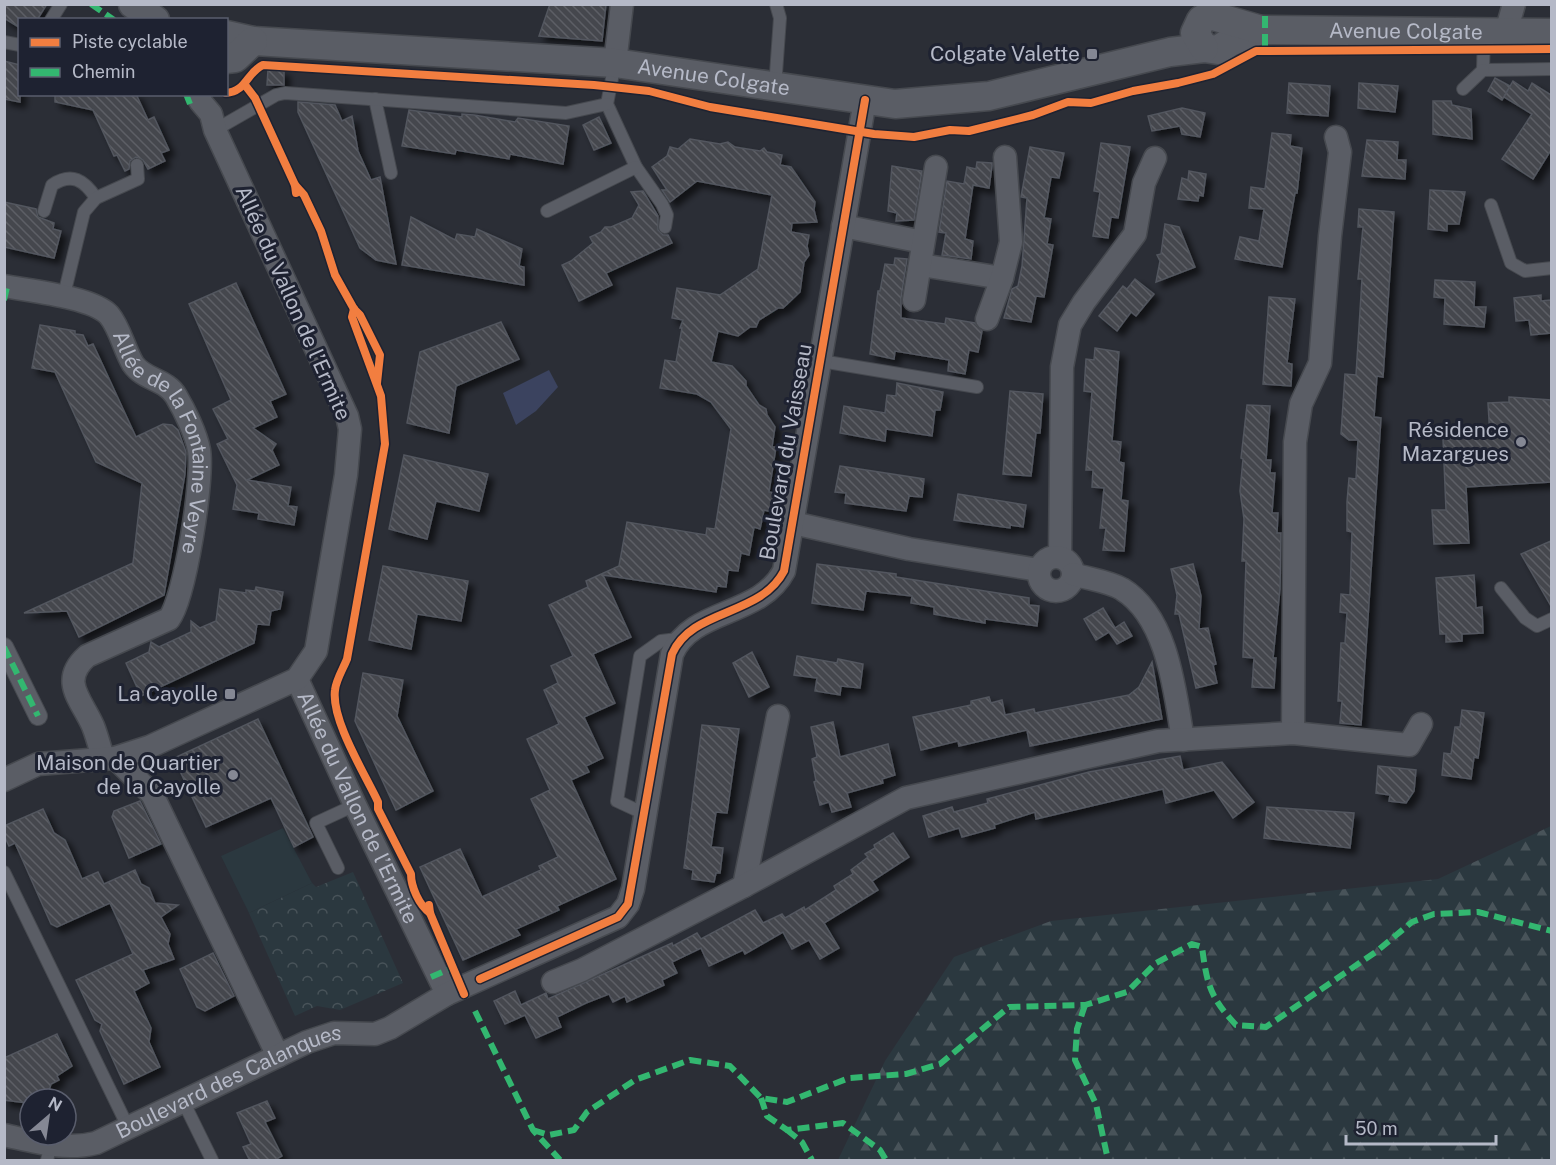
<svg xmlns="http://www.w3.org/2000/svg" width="1556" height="1165" font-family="'Public Sans',sans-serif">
<defs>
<pattern id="forest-firs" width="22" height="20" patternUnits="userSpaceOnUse" patternTransform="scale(1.5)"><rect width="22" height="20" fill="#2b383f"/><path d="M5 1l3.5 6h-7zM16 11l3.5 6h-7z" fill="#485359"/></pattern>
<pattern id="park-crowns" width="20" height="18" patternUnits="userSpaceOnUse" patternTransform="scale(1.5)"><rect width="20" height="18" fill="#2b383f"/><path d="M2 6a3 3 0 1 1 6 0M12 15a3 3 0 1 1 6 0" fill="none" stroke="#485359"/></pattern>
<pattern id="building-back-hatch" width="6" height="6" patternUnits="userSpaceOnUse" patternTransform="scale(1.5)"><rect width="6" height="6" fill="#44464d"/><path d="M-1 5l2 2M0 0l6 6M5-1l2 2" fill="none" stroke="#5d5f65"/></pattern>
<filter id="shadow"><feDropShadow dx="5.5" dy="5.5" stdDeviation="3" flood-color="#0009"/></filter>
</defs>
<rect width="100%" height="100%" fill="#2b2e36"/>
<!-- forest -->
<polygon fill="url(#forest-firs)" points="1551,826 1551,1160 838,1160 885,1061 954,957 1051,921 1438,879"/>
<!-- park -->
<polygon fill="url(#park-crowns)" points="353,872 403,983 340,1010 317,1006 295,1016 249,913 312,883 316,887"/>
<!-- garden -->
<polygon fill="#2b383f" points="283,828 312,883 249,913 221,856"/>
<!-- water -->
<polygon fill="#3b435f" points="549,370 558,387 536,411 516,425 503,393"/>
<!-- building -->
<g fill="url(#building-back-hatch)" stroke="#52565e" stroke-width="1.5" filter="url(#shadow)">
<polygon points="4,4 47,4 37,20 20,20 20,28 4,18"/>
<polygon points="550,4 606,4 602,41 539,36"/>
<polygon points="4,61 20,65 20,102 4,99"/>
<polygon points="268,70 284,71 284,85 267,85"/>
<polygon points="1495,78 1510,86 1502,100 1488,91"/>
<polygon points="1513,81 1528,91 1532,83 1551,95 1551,150 1533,179 1502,159 1532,114 1504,97"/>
<polygon points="1289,83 1330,86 1328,116 1287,113"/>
<polygon points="1359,83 1398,86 1395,112 1358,108"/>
<polygon points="55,94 136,94 148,120 154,117 169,150 161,153 165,161 148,169 143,160 136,157 130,161 129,169 125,171 117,155 114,156 93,110 55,102"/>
<polygon points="1433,101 1451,101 1452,105 1471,109 1472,139 1433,134"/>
<polygon points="298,102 335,105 342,121 352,116 358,151 371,180 380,177 396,264 376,260 360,248 298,112"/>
<polygon points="1182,108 1205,113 1200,137 1182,134 1180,126 1152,131 1148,116"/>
<polygon points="409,110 462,117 462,114 474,115 515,122 518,118 569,126 563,164 510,154 509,159 456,150 455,154 402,146"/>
<polygon points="599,117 611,143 594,150 583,125"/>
<polygon points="1272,133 1291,135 1290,146 1302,148 1297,193 1295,193 1282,267 1235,259 1240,237 1259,241 1264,209 1249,208 1251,187 1265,189"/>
<polygon points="690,139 720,144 728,142 735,147 760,151 764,148 767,152 782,155 780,165 791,167 815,202 814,210 817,222 792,223 791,232 809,235 807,246 809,255 804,262 800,292 783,308 778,308 759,320 756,327 750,327 738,336 718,331 711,362 732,366 746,381 746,386 759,405 766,409 767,415 775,427 772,447 776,447 769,492 775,493 772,512 764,510 760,529 754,527 749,555 741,553 738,571 728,570 726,587 717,586 716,592 603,575 631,637 593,654 615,703 584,717 603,758 586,766 589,772 571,780 616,879 557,906 559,910 516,929 520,935 463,960 420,867 460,849 482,897 541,870 539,866 558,857 531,799 550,790 527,739 559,724 544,690 558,683 551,666 573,656 549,605 588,587 586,581 619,566 627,522 706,535 707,528 715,529 731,429 711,402 697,394 660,388 665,360 676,362 682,328 680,328 683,320 672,318 677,288 720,295 758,269 772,195 697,181 670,202 662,190 667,190 652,167 667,156 670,147 678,149"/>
<polygon points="1367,140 1398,142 1397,160 1406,160 1405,179 1362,176"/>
<polygon points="1101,143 1130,147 1118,218 1111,217 1108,238 1093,236 1100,192 1094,191"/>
<polygon points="1030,147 1064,153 1059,178 1051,177 1044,218 1051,219 1047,244 1053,245 1044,297 1036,296 1031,322 1004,318 1012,289 1018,286 1022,266 1027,198 1021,197"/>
<polygon points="977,162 992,163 992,166 989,188 973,185 965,239 973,241 971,259 942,255 946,233 939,232 947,181 964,184 967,167 976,169"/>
<polygon points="892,166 922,171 914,220 896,221 897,213 888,211"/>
<polygon points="1189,171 1206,174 1203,196 1199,195 1198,201 1178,199 1182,178 1188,180"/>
<polygon points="1430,190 1465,192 1459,224 1447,224 1447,231 1428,229"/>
<polygon points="643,191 658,216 658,230 663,235 668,235 672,243 606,273 612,285 579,301 562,265 571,261 593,243 590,237 601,232 605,227 611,227 632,218 639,205 631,192"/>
<polygon points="4,202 36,209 38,217 54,223 53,229 61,231 54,258 4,247"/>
<polygon points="1359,209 1394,212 1383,377 1377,376 1374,417 1381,418 1361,725 1340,723 1342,701 1338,701 1341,643 1345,643 1347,613 1340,612 1341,594 1350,595 1352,532 1347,531 1347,502 1349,478 1356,479 1358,440 1349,440 1341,434 1345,374 1356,375 1362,279 1358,279 1363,227 1358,227"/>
<polygon points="411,217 455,240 457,234 475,237 477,229 522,249 519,266 524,267 524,285 402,265"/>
<polygon points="1165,224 1179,227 1195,267 1156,282 1160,261 1157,255 1161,254"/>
<polygon points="895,258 907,259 901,298 901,318 945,324 946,318 975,323 982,331 978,352 969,350 965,374 948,371 949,360 895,351 894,359 870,354 878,291 880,291 885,264 894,265"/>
<polygon points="1135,279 1154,294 1136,316 1131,312 1117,331 1099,316 1123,286 1127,289"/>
<polygon points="1435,280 1475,282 1474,307 1486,307 1484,327 1444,324 1445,298 1434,297"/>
<polygon points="236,283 286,394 270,401 277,417 253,428 276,444 272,450 279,465 247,480 291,487 288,506 297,507 294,525 258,519 259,513 233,509 237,485 217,444 228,439 213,409 231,400 189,304"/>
<polygon points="1541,295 1541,301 1551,300 1551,333 1531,335 1529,320 1516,321 1514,298"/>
<polygon points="1269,297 1295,299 1287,363 1292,364 1291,386 1263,384"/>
<polygon points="501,322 519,359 456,386 449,433 407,423 420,352"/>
<polygon points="40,325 75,331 75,334 83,335 88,346 93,344 136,437 163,424 172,425 178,430 186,452 185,474 164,595 79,637 67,611 24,613 133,563 142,483 96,462 55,372 32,368"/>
<polygon points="1095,348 1119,352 1112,441 1121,442 1119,462 1124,463 1121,500 1128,501 1124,551 1103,550 1106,528 1100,528 1104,488 1092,487 1093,470 1086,470 1092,392 1084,391 1086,359 1094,360"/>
<polygon points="897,383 943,392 940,410 935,410 932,436 886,429 885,441 840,433 844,406 885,413 887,395 896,396"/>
<polygon points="1010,391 1043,394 1040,433 1036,433 1031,476 1003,474"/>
<polygon points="1509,397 1551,400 1551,482 1466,487 1469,543 1434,544 1432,510 1446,510 1443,439 1490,437 1488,403 1509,402"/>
<polygon points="1247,405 1270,406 1266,460 1271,460 1270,473 1275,473 1272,513 1278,513 1277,533 1281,533 1280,589 1273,658 1276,658 1274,688 1252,687 1254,658 1243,657 1246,561 1242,561 1244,519 1240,491 1243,459 1241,458"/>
<polygon points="404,455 488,474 479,511 436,501 427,539 389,529"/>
<polygon points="840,466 924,479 922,497 909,496 906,511 845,503 846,493 835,492"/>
<polygon points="958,494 1026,505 1023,527 1010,525 1010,528 954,520"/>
<polygon points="1551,541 1551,606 1521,554"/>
<polygon points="817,564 896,574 896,577 1029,598 1029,605 1039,606 1037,626 985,619 985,623 934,614 934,607 911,603 912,596 866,591 863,610 812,603"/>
<polygon points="1193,564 1201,596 1199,629 1208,628 1216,664 1213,665 1217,683 1196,688 1179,614 1175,614 1177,595 1171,569"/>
<polygon points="383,566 468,581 461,621 417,614 411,649 369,640"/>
<polygon points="1474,575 1476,608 1482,607 1483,633 1462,634 1462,641 1446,642 1446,634 1440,634 1436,578"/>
<polygon points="256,587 283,592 280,609 271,611 269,625 257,624 254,643 141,696 126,663 149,652 151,642 159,647 191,632 191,621 200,628 216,621 220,589 246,593 246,590 255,591"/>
<polygon points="1103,608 1115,628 1124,622 1132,636 1117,644 1109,632 1096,640 1084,619"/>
<polygon points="752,652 769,687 749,697 733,663"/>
<polygon points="797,656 837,663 838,659 863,664 860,688 841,686 840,695 815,691 817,678 794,675"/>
<polygon points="1152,662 1162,719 1030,746 1027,730 959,746 958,741 921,750 913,717 971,705 971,701 989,697 991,703 1002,700 1005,715 1034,709 1035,713 1129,695 1139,687"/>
<polygon points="363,673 403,680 397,716 433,791 396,810 355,721"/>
<polygon points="1462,710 1484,713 1478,758 1474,757 1471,779 1442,775 1444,753 1451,754 1455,727 1460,727"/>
<polygon points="258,719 313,837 294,847 271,798 206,827 174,758"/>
<polygon points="833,722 840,757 888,744 895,775 882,779 883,783 847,793 851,807 832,812 829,802 820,805 814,782 816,781 812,759 817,757 811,727"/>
<polygon points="702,725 739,729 727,813 716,812 711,847 723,848 720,873 716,873 714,882 692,879 693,870 684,868"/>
<polygon points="1180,756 1183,770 1222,762 1254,802 1233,818 1214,790 1166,803 1163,789 1036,819 1035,812 994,825 995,828 962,837 959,828 929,837 923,816 952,807 954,812 988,803 987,799 1089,772"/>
<polygon points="1378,766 1416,770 1414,791 1406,803 1389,801 1390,795 1376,793"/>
<polygon points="140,801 161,844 129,858 112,817 114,811"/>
<polygon points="1267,807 1354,813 1350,848 1264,838"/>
<polygon points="43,809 54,833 65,840 82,879 98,872 104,884 135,870 141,884 149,888 155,903 178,905 161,917 170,934 168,944 174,959 143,970 149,983 134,991 151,1028 149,1042 160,1067 124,1084 100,1031 102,1024 95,1020 76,980 133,954 110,903 57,927 51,924 15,843 9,846 4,835 4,826"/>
<polygon points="893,833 909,857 872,881 878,890 824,923 839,948 820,959 809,940 792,949 783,932 745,954 743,950 709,966 701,948 672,962 677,973 662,980 664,985 627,1002 625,996 613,1002 609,994 586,1003 557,1017 561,1027 536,1038 525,1015 505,1024 494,1001 515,991 521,1005 546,993 548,999 672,943 673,946 697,933 701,939 755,910 763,923 782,914 785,918 804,907 805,910 836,890 834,886 853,874 851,870 868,857 865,854 875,848 874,845"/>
<polygon points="213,953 234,996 205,1011 197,1007 180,969"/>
<polygon points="57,1034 72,1066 57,1076 59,1080 51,1084 48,1094 30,1099 27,1103 4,1100 4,1058"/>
<polygon points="267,1101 275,1118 265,1122 282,1156 273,1161 250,1161 243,1147 251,1144 237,1113"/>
</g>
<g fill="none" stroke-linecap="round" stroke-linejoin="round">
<!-- service casing -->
<g stroke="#46494f" stroke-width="14">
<g id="service">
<polyline points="51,20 61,4"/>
<polyline points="1484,33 1483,70 1552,69"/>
<polyline points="4,42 20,45"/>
<polyline points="615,63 607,104 636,167 662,204 667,215 665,227"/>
<polyline points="775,87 780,18 776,4"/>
<polyline points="1463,89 1483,70"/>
<polyline points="375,99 391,173"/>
<polyline points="215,130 276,95 285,93 566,113 607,104"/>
<polyline points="1491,205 1511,263 1525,271 1552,268"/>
<path d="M44 211 52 185C72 172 84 180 96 198"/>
<polyline points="547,211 636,167"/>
<polyline points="63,299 84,212 96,198 138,179 137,165"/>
<polyline points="821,361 977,387"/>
<polyline points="1501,588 1525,618 1537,626 1552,619"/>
<polyline points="645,814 617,801 640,656 661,641 678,639"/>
<polyline points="338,868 316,823 355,805"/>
<polyline points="4,872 128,1127"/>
<polyline points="183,1101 212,1160"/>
<polyline points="47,1160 51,1145"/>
</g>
</g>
<!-- pedestrian casing -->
<g stroke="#46494f" stroke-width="20">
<polyline id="pedestrian" points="4,647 38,716"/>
</g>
<!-- minor casing -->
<g stroke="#46494f" stroke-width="25">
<g id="minor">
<polyline points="1506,32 1514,4"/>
<polyline points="615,63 622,4"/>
<polyline points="843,226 923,242"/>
<polyline points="921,265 1002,278"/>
<path id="s1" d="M4 286C30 291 92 297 109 315 120 328 124 349 133 364 144 380 166 379 176 396 185 411 196 434 199 450 204 477 185 598 169 619L87 656C59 681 81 699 93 726 97 736 100 748 103 758"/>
<polyline points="914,300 936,167"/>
<polyline points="987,319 1002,278 1011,242 1005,157"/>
<polyline points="793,523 909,549 1039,570"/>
<polyline points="1060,557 1062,367 1070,325 1084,302 1135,234 1144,183 1155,158"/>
<circle cx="1056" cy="574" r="17"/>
<path d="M1073 574C1088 579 1108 581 1122 589 1168 617 1175 692 1183 740"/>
<path id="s2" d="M297 679 355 805 447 994"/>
<polyline points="1293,733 1295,442 1301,404 1320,363 1330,236 1340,152 1336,137"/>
<polyline points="115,758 152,794 278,1056"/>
<polyline points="4,780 38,764 115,758 149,747 297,679 316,651 346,475 350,429 347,416 215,130 211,114 200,101 200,94"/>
<polyline points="744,886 778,716"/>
<polyline points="553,982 582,970 744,886 906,798 1158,741 1293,733 1409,745 1421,724"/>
<path id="s3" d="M4 1135C36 1142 65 1151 96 1143L307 1042 334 1033 375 1034 390 1028 447 994 618 917 628 904 633 889 672 654C692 608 760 617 784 571L865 100"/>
</g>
</g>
<!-- tertiary casing -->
<g stroke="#46494f" stroke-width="31">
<g id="tertiary">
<polyline points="133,4 155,20"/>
<path id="s4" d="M226 35 253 41 615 63 895 104 989 96 1170 52 1204 48 1218 50 1230 42 1261 30"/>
<path id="s5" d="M1204 48 1195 33 1201 20 1210 15 1261 30 1552 33"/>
<polyline points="226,59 235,58 253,41"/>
</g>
</g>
<!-- service -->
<use href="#service" stroke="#5a5d65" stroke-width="12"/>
<!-- pedestrian -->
<use href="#pedestrian" stroke="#5a5d65" stroke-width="18"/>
<!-- minor -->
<use href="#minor" stroke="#5a5d65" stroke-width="22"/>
<!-- tertiary -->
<use href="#tertiary" stroke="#5a5d65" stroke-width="28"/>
<!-- quiet -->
<g stroke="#33b770" stroke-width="6" stroke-dasharray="12 6" stroke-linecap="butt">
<polyline points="91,4 114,20"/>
<polyline points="1265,16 1265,51"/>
<polyline points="186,94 190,104"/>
<polyline points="4,300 7,287"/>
<polyline points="4,647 38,716"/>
<polyline points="431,977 452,968"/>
<polyline points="1085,1005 1077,1029 1075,1060 1096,1104 1108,1160"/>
<polyline points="475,1011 533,1130 560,1160"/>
<polyline points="761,1098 767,1116 787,1130 843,1123 880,1150 886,1160"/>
<path d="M533 1130 549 1135 574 1130 587 1112 635 1080 690 1060 730 1066 761 1098 787 1102 849 1078 906 1074 940 1064 1009 1007 1085 1005 1127 992 1156 963 1192 944 1202 947C1207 985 1210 997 1236 1025L1266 1027 1377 951 1412 922 1434 914 1478 912 1552 931"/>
<polyline points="787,1130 802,1142 812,1160"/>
</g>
<!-- cycleway casing -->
<g stroke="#1e2231" stroke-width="11">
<g id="cycleway">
<polyline points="245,85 255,98 295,185 296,193"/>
<path d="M226 93C246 92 247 72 263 65L594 85 649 91 710 107 874 134 914 137 950 130 969 131 1033 115 1068 102 1091 103 1133 91 1178 83 1213 74 1256 51 1552 49"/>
<polyline points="295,185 304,195 321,231 335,275 354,309 360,315 380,355 377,383"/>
<path d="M354 309 352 317 381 396 385 444 347 659C343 669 336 680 335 690 331 720 365 774 378 802V809L411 874C411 887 419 905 430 913"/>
<polyline points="429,905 430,913 464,994"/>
<path d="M480 979 618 917 628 904 672 654C692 608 760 617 784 571L865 100"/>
</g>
</g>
<!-- cycleway -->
<use href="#cycleway" stroke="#f27e40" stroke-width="8"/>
</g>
<!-- markers -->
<g fill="#858894" stroke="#1e2231" stroke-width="2">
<rect x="1086" y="48" width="12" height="12" rx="3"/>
<circle cx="1521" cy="442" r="6"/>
<rect x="224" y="688" width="12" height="12" rx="3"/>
<circle cx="233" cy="775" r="6"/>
</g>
<g text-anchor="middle" stroke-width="6" stroke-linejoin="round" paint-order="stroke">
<!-- street labels -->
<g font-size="21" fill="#b5b9c7" stroke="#1e2231">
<text dy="7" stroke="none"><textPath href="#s5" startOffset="240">Avenue Colgate</textPath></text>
<text dy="7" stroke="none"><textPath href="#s4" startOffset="490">Avenue Colgate</textPath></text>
<text transform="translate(293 303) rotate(66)" y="7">Allée du Vallon de l’Ermite</text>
<text dy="7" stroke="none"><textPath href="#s1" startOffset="256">Allée de la Fontaine Veyre</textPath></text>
<text transform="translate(786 452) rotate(-80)" y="7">Boulevard du Vaisseau</text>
<text dy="7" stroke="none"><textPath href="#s2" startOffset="142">Allée du Vallon de l’Ermite</textPath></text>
<text dy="7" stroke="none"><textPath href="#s3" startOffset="240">Boulevard des Calanques</textPath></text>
</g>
<!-- poi labels -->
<g font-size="21" fill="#b5b9c7" stroke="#1e2231" text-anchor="end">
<text x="1080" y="61">Colgate Valette</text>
<text x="1509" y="437">Résidence<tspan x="1509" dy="24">Mazargues</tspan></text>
<text x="218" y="701">La Cayolle</text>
<text x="221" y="770">Maison de Quartier<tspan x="221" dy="24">de la Cayolle</tspan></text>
</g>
</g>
<!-- border -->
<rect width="1556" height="1165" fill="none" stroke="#b5b9c7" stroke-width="12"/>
<!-- legend -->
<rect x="18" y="18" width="210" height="78" fill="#1e2231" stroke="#5a5e6d" stroke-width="1.5"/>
<rect x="30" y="38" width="30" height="9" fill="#f27e40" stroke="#5a5e6d" stroke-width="1.5"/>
<text x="72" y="48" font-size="18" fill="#b5b9c7">Piste cyclable</text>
<rect x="30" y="68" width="30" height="9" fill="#33b770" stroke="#5a5e6d" stroke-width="1.5"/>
<text x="72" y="78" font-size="18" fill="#b5b9c7">Chemin</text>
<!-- north arrow -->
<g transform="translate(48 1117) rotate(29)"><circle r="28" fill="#1e2231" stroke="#5a5e6d" stroke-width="1.5"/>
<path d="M0-4.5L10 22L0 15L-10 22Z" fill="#858894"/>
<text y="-9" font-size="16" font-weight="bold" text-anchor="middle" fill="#b5b9c7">N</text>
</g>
<!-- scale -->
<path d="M1346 1135v9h150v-9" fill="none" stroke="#b5b9c7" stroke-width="3"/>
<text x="1355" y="1135" font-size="18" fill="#b5b9c7" stroke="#1e2231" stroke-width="4.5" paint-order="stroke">50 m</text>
</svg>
